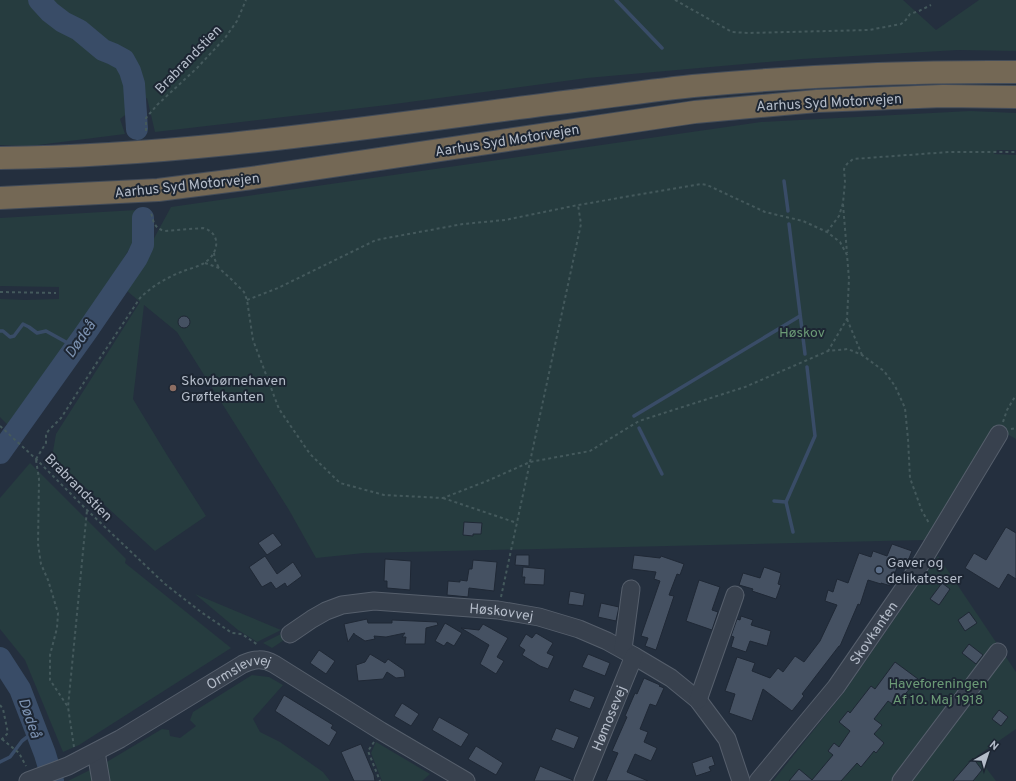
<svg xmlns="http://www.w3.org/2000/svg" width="1016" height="781" font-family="Overpass,sans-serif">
<rect width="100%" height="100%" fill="#242f3e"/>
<!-- green -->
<g fill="#263c3f">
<polygon points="0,0 903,0 936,30 979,0 1016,0 1016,51 958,50 802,59 587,78 387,105 155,132 147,98 120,119 125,134 30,146 0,145"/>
<polygon points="970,111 1016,113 1016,150 997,150 994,154 1016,155 1016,439 996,428 926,540 364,553 316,558 289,510 177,332 144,305 133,399 167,455 206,516 155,551 52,457 56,434 140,302 126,290 171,207 761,122"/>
<polygon points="136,210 139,233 105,289 10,427 0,417 0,299 25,300 59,299 59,287 0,286 0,218"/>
<polygon points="30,463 126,559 125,563 231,648 79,745 63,752 25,660 0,629 0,498"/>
<polygon points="938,556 1016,672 1016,729 977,756 996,781 773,781 845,691"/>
<polygon points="195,594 281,630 257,642 238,630"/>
<polygon points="281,634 284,640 272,648 263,643"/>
<polygon points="252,675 269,677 283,685 253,719 260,732 280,742 323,772 330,781 109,781 105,763 162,729 169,730 170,736 180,738 196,726 190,720 193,712"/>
<polygon points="376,742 430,774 422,781 382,781 371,753"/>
<polygon points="92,769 94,781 68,781"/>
</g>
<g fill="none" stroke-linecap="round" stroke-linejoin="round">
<!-- stream -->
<g stroke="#394c67" stroke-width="3.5">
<polyline points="616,0 662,48"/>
<polyline points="784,181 788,211"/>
<polyline points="789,224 805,354"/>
<polyline points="0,331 3,331 10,337 14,336 23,324 29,327 37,333 46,331 75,347"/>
<polyline points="634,416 800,316"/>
<polyline points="639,428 662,474"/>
<polyline points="774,501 786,502"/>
<polyline points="793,532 786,502 815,436 807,367"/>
<polyline points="0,762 10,757 22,741 36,730"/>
</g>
<!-- river -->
<g stroke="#394c67" stroke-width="22">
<polyline points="39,0 50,12 63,22 79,30 103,50 113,54 124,60 130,71 134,84 137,129"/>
<polyline points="0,453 87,331 137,258 143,245 143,218"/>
<polyline points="0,658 20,689 45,754 53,781"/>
</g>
</g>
<!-- building -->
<g fill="#455162" stroke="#1f2835">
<circle cx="184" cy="322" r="6"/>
<polygon points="464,522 482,523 481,534 473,534 473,536 463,535"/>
<polygon points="1006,527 1016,533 1016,579 1008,574 999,589 965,568 974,553 986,560"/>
<polygon points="273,533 282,545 267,555 258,543"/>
<polygon points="892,544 912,551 906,566 898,564 891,586 881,583 881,584 868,580 860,605 858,604 840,646 839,646 802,694 804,696 792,711 763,689 752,721 729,713 735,694 725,691 737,657 755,663 752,671 770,678 778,668 783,672 795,656 804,662 820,641 837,605 825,601 828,590 833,592 837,579 848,583 859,553 871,557 873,551 887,556"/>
<polygon points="516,555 529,555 529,566 515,565"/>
<polygon points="634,555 660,558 661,556 684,564 680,575 677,574 669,595 674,596 656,650 645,646 648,638 641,636 660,581 654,579 656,572 632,569"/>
<polygon points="265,556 277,574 293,562 302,576 287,587 285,583 276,589 271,582 262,587 249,567"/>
<polygon points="385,559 411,561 410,590 387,588 387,581 384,581"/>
<polygon points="473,560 497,562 494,591 469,588 468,597 447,595 448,581 460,582 460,580 467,581 469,569 472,569"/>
<polygon points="523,567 545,569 544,585 524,584 525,577 522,577"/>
<polygon points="764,567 781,573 778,584 781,585 776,599 752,591 753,589 739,585 743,573 760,578"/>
<polygon points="699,580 720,587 712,610 718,612 712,630 686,621"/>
<polygon points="942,583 950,589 939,605 930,599"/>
<polygon points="570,591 585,594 583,606 568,604"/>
<polygon points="601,603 619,607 616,621 598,617"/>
<polygon points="969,612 977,623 965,631 958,620"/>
<polygon points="741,616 753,620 751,625 771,631 767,646 750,641 746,652 731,647 734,637 731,636 737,619 740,620"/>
<polygon points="367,619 368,623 392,623 392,620 437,622 438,625 426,628 425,644 405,644 406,637 402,637 405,633 386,637 374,636 375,639 365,641 354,634 354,633 348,642 344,624"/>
<polygon points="445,623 462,633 454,646 447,642 444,646 435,641"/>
<polygon points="483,624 508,638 497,657 504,661 496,674 480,664 489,645 461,628 479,630"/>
<polygon points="536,633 553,643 547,653 554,656 548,669 540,666 522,655 525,650 519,646 526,634 532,638"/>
<polygon points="969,644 983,655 976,664 962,653"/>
<polygon points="319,650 335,661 326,674 310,663"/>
<polygon points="370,654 385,663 388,659 404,670 405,677 396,678 387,672 383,679 358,681 356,665 365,662"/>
<polygon points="588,654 610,663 605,676 582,667"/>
<polygon points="895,662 918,679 895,706 888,701 874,719 882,725 874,734 884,743 876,753 874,751 861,767 857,763 841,781 789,781 799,769 812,780 833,755 828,751 834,743 839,747 850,731 839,722 848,711 850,713 871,686 875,689"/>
<polygon points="644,678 660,685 659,686 664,688 656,706 650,704 640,729 648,732 644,742 657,748 651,761 635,754 627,772 648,781 606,781 618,753 612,751 627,717 625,716 635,693 637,694"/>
<polygon points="574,689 595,697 590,709 569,701"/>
<polygon points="284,695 333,725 331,728 337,732 329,746 275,711"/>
<polygon points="402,703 419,714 411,726 394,716"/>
<polygon points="999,710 1008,717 1001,726 992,719"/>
<polygon points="439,717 469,734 461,747 432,730"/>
<polygon points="556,728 579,737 574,749 551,740"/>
<polygon points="361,744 374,775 375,781 354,781 341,752"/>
<polygon points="476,746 503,763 496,775 468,759"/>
<polygon points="712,756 715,765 709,767 711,771 696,776 692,763"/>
<polygon points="973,758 982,770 973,781 953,781"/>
<polygon points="540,766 573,780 573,781 534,781"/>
</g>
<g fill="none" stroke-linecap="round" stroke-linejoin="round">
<!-- minor casing -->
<g stroke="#565f6c" stroke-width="19">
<g id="minor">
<path id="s1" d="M290 634 312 619 326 611 342 605 374 601 498 610 539 617 579 629 607 641 634 656 671 678 698 700 727 739 741 781"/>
<polyline points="623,649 631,589"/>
<polyline points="698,700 735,595"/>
<polyline points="96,752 101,781"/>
<path id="s2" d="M28 781 68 766 120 739 243 664C254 659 263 658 274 664L381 731 466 781"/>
<path id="s3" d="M583 781 634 656"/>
<path id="s4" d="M758 781 836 687 920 565 999 434"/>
<polyline points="901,781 998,652"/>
</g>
</g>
<!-- highway casing -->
<g stroke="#434c59" stroke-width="24">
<g id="highway">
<path d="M0 158C195 156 388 124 581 100 619 95 656 90 693 86 801 76 908 71 1016 72"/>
<polyline points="0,198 158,190 252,178 695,112 817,101 943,96 1016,97"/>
</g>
</g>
<!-- path -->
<g stroke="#44595c" stroke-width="2" stroke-dasharray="3 3" stroke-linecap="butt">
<polyline points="675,0 732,32 748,33 869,30 901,24 905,21 910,14 919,11 931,5"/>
<polyline points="146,131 146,118 157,105 197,68 225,38 237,21 246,0"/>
<polyline points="843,204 847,253"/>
<polyline points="827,232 839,216 843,203 845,182 844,169 847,164 853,159 949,152 1016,152"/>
<polyline points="214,253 215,260 219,268"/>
<polyline points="205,263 219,268 231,279 244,292 247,300 253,340 279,409 310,454 340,483 384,495 443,498 487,481 530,462 590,451 639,421 745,387 828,351 848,349 862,355 884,371 895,386 905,408 908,439 910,478 922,511 929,523"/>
<polyline points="0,292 56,293"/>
<polyline points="247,300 278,288 376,240 463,224 505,220 578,205 701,184 707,185 765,212 803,221 827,232 840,242 847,255 849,279 847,319 828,351"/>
<polyline points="847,319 862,355"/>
<polyline points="1003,422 1007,410 1016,395"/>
<polyline points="0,426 36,459 87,510 165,584 201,612 232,633 242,634 258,645"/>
<polyline points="1011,429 1016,428"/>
<path d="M36 459 46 443V434L49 430 61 418 90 373 140 298C151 287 166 278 181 272 188 269 198 267 204 263 219 254 222 233 203 228L165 231C155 229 153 222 151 212"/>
<polyline points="36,460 39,479 38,544 41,564 48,580 58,613 57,628 50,655 50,680 68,707"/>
<polyline points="443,498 517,523"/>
<polyline points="501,597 581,224 578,205"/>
<polyline points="0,705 3,709 8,733 0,741"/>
<polyline points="2,739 19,753 26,766"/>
<polyline points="374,742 368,751 380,781"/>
<polyline points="74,747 68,707 87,510"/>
</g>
<!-- minor -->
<use href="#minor" stroke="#38414e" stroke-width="17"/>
<!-- highway -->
<use href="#highway" stroke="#746855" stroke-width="22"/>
</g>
<!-- markers -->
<circle fill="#8d6e63" stroke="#1d2633" stroke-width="1.5" cx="173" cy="388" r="4"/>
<circle fill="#5c6f8a" stroke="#1d2633" stroke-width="1.5" cx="879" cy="570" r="4"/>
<g text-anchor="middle" stroke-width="4" stroke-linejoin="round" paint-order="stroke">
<!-- street labels -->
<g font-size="14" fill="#b4bcc9" stroke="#1d2633">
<text transform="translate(188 59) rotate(-46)" y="5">Brabrandstien</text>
<text transform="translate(829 102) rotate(-3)" y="5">Aarhus Syd Motorvejen</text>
<text transform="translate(507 140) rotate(-9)" y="5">Aarhus Syd Motorvejen</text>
<text transform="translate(187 185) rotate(-6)" y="5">Aarhus Syd Motorvejen</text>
<text transform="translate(79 487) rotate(45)" y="5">Brabrandstien</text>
<text dy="5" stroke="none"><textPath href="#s1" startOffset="220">Høskovvej</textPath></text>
<text dy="5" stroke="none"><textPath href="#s4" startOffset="188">Skovkanten</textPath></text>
<text dy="5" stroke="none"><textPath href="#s2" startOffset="239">Ormslevvej</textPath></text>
<text dy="5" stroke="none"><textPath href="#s3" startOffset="68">Hømosevej</textPath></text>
</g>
<!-- park labels -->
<g font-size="14" fill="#6b9a76" stroke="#1d2633">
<text x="802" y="337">Høskov</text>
<text x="938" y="688">Haveforeningen<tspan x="938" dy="16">Af 10. Maj 1918</tspan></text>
</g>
<!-- poi labels -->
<g font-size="14" fill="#b4bcc9" stroke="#1d2633" text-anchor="start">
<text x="181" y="385">Skovbørnehaven<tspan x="181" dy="16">Grøftekanten</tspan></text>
<text x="887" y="567">Gaver og<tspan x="887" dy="16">delikatesser</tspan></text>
</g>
<!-- water labels -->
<g font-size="15" font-style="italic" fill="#7c92b1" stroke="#1d2633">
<text transform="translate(80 339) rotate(-55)" y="5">Dødeå</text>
<text transform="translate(30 718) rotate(71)" y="5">Dødeå</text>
</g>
</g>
<!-- north arrow -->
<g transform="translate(988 753) rotate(39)" stroke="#1d2633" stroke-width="3" paint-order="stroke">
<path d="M0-3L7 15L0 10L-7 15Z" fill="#b4bcc9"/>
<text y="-6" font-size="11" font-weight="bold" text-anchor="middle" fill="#b4bcc9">N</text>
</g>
</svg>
